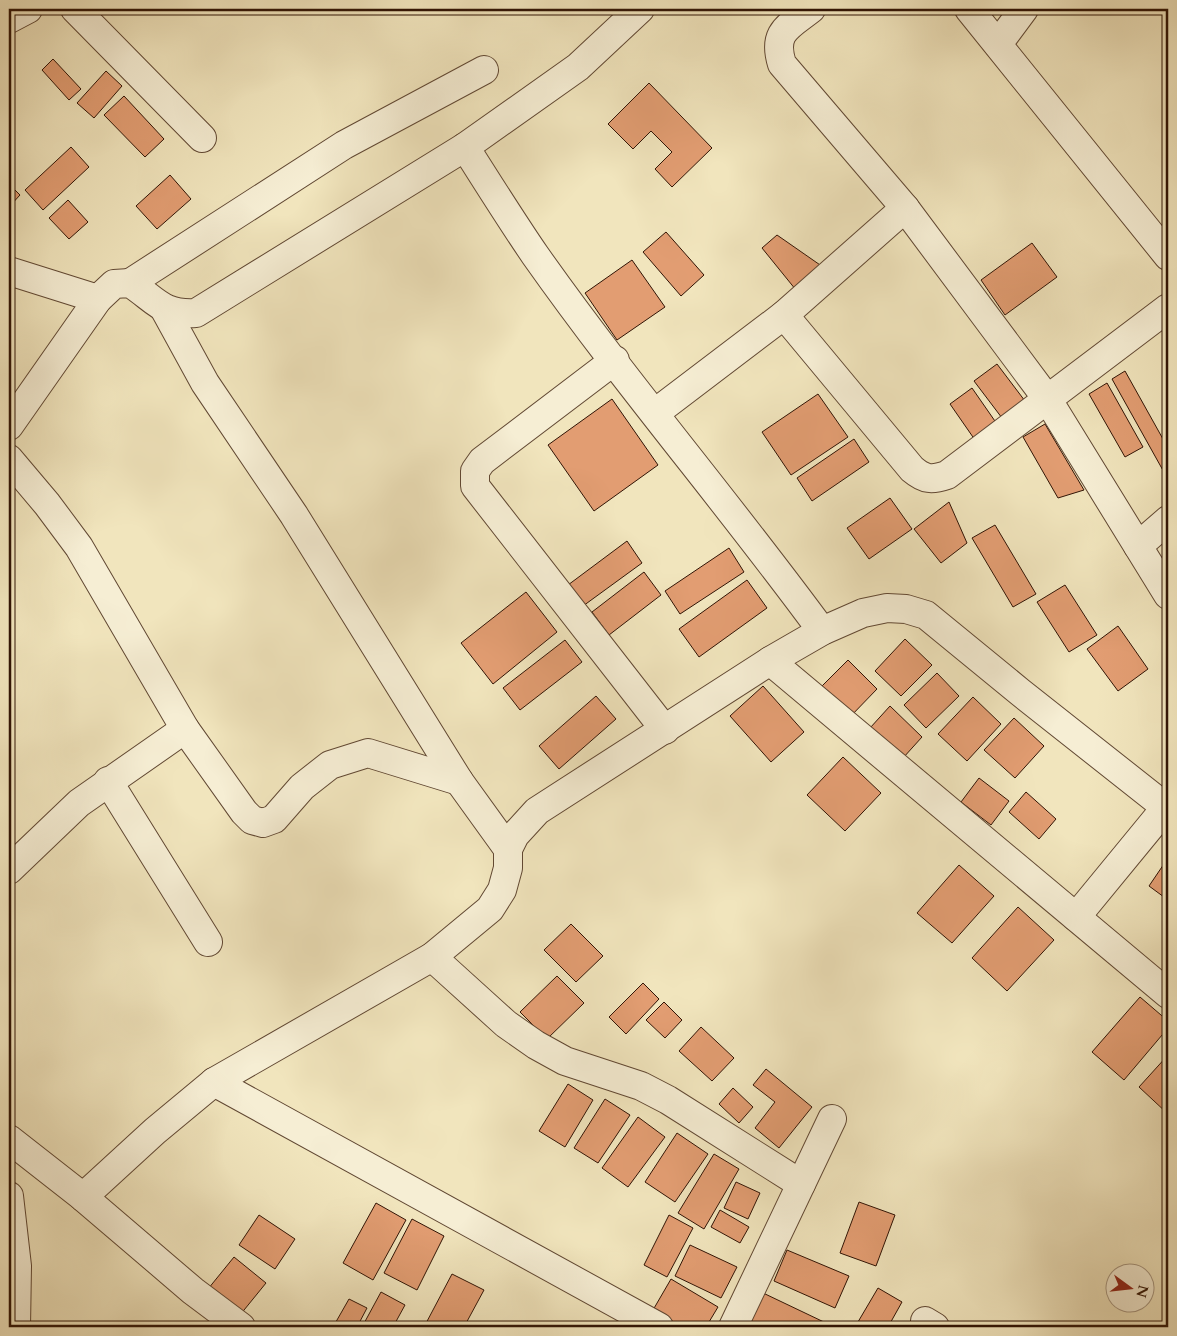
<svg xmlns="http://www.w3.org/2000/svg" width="1177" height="1336" font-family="Cardo,serif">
<rect width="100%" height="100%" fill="#f1e5bd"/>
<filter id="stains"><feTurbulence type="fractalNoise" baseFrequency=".004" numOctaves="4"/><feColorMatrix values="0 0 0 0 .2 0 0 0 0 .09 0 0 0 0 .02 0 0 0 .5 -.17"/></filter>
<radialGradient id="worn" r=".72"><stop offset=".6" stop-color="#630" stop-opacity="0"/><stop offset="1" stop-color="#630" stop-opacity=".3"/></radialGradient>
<!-- building -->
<g fill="#e29d72" stroke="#311405">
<polygon points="53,59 81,89 69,100 42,70"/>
<polygon points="106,71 122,86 94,118 77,103"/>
<polygon points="649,83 712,148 672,187 655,169 672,152 651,131 633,149 608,124"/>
<polygon points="124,96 164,139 145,157 104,115"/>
<polygon points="71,147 89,167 43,210 25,190"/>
<polygon points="170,175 191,199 157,229 136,206"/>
<polygon points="9,184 20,195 9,207"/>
<polygon points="68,200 88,222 69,239 49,218"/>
<polygon points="666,232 704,275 681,296 643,252"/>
<polygon points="777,235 823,267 796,290 762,248"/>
<polygon points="1032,243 1057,277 1005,315 981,280"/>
<polygon points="632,260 665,307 617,340 585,293"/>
<polygon points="997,364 1025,401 1002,418 974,381"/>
<polygon points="1125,371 1168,448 1168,472 1165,474 1112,379"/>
<polygon points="1107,383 1143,447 1125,457 1089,394"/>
<polygon points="972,388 997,424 975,440 950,404"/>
<polygon points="818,394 848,437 791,475 762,432"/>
<polygon points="612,399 658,465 594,511 548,445"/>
<polygon points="1045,424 1084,490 1058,498 1023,437"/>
<polygon points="854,439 869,462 812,501 797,478"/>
<polygon points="890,498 912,529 869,559 847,528"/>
<polygon points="949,502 967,543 941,563 914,529"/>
<polygon points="995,525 1036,594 1013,607 972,538"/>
<polygon points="627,541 642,563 583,606 568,585"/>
<polygon points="729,548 744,572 680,614 665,591"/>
<polygon points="644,572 661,595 609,635 592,612"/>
<polygon points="747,580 767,608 699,657 679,629"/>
<polygon points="1065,585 1097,635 1069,652 1037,602"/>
<polygon points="526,592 557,632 493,684 461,643"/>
<polygon points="1118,626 1148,669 1118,691 1087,649"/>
<polygon points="905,639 932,665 901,696 875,671"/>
<polygon points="565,640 582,662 520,710 503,688"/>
<polygon points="848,660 877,689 848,719 818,690"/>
<polygon points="937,673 959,696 926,728 904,705"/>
<polygon points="763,686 804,732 771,762 730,716"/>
<polygon points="596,696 616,719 559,769 539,746"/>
<polygon points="973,697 1001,724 967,761 938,734"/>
<polygon points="890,706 922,737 903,758 870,728"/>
<polygon points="1014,718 1044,746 1015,778 984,750"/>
<polygon points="843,757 881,793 845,831 807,795"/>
<polygon points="979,778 1009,801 991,825 961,802"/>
<polygon points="1026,792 1056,819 1039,839 1009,812"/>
<polygon points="1168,858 1168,900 1149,886"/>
<polygon points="959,865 994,896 952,943 917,913"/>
<polygon points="1018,907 1054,940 1007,991 972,958"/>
<polygon points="571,924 603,956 576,982 544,950"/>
<polygon points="557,976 584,1003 547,1039 520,1012"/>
<polygon points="643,983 659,999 626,1034 609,1017"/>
<polygon points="1140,997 1168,1021 1168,1028 1124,1080 1092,1052"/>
<polygon points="664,1002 682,1020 665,1038 646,1020"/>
<polygon points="701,1027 734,1058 712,1081 679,1051"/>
<polygon points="1168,1055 1168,1114 1139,1087"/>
<polygon points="766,1069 812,1107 779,1148 755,1128 775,1102 753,1085"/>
<polygon points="568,1084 593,1100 565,1147 539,1131"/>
<polygon points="733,1088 753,1107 739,1123 719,1104"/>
<polygon points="605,1099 630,1115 598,1163 574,1148"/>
<polygon points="638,1117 665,1137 628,1187 602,1168"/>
<polygon points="677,1133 708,1154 675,1202 645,1182"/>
<polygon points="714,1154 739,1169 704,1229 678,1213"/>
<polygon points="736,1182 760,1193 748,1219 724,1208"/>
<polygon points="859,1202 895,1215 876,1266 840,1253"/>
<polygon points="376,1203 406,1220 373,1280 343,1263"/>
<polygon points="720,1210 749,1227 740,1243 711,1227"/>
<polygon points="259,1215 295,1239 275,1269 239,1245"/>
<polygon points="669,1215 693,1228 667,1277 644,1265"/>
<polygon points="412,1219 444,1236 417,1290 384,1273"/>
<polygon points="690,1245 737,1267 721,1298 675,1276"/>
<polygon points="787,1250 849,1276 835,1308 774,1281"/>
<polygon points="234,1257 266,1283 240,1315 208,1289"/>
<polygon points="452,1274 484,1290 464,1327 424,1327"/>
<polygon points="671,1279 718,1307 706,1327 682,1327 653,1310"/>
<polygon points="878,1288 902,1302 888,1327 855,1327"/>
<polygon points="381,1292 405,1305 393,1327 362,1327"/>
<polygon points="761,1292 826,1323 824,1327 751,1327 746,1325"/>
<polygon points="349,1299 367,1308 357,1327 333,1327"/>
</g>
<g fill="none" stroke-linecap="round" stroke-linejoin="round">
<!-- street casing -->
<g stroke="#614833" stroke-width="30">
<g id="street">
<polyline points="75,9 202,138"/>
<path d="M811 9C788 27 772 32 782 64L905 208 1048 400 1168 595"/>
<polyline points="969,9 1168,256"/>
<polyline points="9,19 28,9"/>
<polyline points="998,44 1024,9"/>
<path d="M465 147C488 183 511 220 535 255 626 384 729 504 822 631"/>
<polyline points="9,271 98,299"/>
<polyline points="130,283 344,145 484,70"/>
<polyline points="165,310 205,383 294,515 459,781 508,849"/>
<path d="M784 315 912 469C925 480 932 480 947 475L1168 308"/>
<polyline points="615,360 482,461 475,471 475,486 665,730"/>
<polyline points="655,413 784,315 905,208"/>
<path d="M9 426 98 299 114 284 130 283C156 300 162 315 196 313L465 147 578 67 640 9"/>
<polyline points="9,459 47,504 79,547 185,729 244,812 252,820 263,823 274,819 302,787 330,765 368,753 459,781"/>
<polyline points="1138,546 1168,520"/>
<polyline points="770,661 1168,994"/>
<polyline points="108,781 208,942"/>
<polyline points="9,870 79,803 185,729"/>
<polyline points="1076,917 1168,805"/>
<polyline points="432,957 506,1024 536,1045 565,1061 641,1086 668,1100 801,1184"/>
<polyline points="214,1082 659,1327"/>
<polyline points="9,1139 83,1197 193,1291 241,1327"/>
<polyline points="9,1196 17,1266 16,1327"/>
<polyline points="83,1197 155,1131 214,1082 432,957 490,909 502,890 508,868 508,849 515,835 537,811 770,661 822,631 863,613 887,608 906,609 926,615 1020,692 1168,809"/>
<polyline points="925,1321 935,1327"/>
<polyline points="733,1327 832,1119"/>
</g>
</g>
<!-- street -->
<use href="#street" stroke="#f6eed4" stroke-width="28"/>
</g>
<!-- margin -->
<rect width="1177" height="1336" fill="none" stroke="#f1e5bd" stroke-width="30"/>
<rect x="10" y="10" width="1157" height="1316" fill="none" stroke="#311405" stroke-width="2.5"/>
<rect x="15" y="15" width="1147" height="1306" fill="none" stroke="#311405"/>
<!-- north arrow -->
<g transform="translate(1130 1288) rotate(105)"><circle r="24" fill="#f6eed4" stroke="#a79781"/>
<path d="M0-4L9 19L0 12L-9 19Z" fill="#8f2418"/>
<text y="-8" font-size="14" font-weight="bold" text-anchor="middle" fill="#311405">N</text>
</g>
<rect width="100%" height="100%" filter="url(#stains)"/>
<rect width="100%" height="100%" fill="url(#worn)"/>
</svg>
